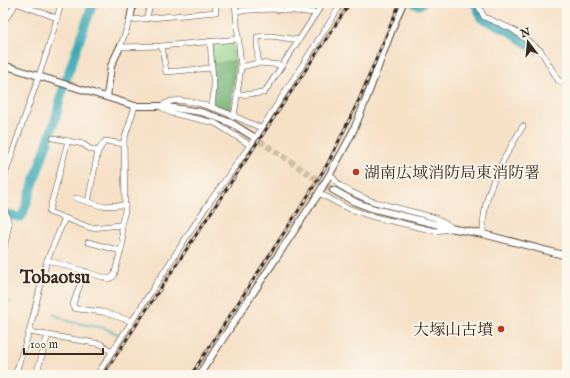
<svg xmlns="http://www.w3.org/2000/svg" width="570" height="378" font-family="'IM FELL English','Noto Serif JP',serif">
<rect width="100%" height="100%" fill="#fbf7ec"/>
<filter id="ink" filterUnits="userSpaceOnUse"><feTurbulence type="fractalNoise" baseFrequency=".025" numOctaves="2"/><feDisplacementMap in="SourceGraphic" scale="8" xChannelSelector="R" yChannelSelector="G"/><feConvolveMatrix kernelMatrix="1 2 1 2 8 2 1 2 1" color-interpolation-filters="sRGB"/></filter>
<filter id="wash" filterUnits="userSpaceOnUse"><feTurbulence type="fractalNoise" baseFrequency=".012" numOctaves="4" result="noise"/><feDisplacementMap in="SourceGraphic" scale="16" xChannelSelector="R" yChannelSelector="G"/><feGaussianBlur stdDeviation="0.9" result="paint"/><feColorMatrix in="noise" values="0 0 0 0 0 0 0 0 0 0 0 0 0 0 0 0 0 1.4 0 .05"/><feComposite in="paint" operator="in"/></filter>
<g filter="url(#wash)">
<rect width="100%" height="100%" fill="#f6e0c6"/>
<!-- green -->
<polygon fill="#8bcf88" stroke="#637c53" points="230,42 233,45 235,61 213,64 212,47 214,44"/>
<!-- forest -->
<polygon fill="#70b274" stroke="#566e49" points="235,61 235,69 231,108 227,109 215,105 213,102 213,64"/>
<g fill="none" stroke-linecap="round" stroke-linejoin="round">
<!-- stream -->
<g stroke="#3aaab7" stroke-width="1.5">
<polyline points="3,300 11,302"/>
<polyline points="53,314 71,322 104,328 118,334"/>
</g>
<!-- river -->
<g stroke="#3aaab7" stroke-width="9">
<polyline points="473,3 477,6 481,18 509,31 536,50"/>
<polyline points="415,4 419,5 422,3"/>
<polyline points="66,79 93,3"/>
<polyline points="3,213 17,217 21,217 23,214 56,117 63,89"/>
</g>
</g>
</g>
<g filter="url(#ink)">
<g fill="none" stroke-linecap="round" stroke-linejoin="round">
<!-- tertiary-tunnel -->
<polyline stroke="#d1bca4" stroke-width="6" stroke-dasharray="6 3" stroke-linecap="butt" points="252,136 333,190"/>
<!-- minor casing -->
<g stroke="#574537" stroke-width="6">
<g id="minor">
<polyline points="16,3 57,18"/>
<polyline points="215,3 216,12 130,20 120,47 162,46 238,39"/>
<polyline points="477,3 484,17 512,29 541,51 558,80 567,85"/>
<polyline points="236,11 272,9 316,13"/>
<polyline points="146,19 151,3"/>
<polyline points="3,22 14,7 15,3"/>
<polyline points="162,46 166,72 212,68 210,41"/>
<polyline points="258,63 257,37 271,36 299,40"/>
<polyline points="241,67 258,63 282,65"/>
<polyline points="237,95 264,93 323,3"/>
<path d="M160 106C164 105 168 102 172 101 197 97 238 118 261 128"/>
<polyline points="161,107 171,113 215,123 250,145"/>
<polyline points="212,108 214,87 212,68"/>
<polyline points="234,117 241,67 235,3"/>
<polyline points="53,138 68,141"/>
<polyline points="98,151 90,149 83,144 68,141 49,212 91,228 121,225 125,211 124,140 135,106"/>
<polyline points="330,174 339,185 351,192 371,201 436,218 450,226"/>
<path d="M3 182C21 122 46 64 61 3"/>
<polyline points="319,193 345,207 370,216 435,231 451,229"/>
<polyline points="76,198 101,206 125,205"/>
<polyline points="88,202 98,151 105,141 124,144"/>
<polyline points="3,203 9,224 3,255"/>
<path d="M483 234C482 191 502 162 523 126"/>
<polyline points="88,242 121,251"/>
<polyline points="47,260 109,279 114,276 123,242 121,225"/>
<polyline points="85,271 73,304 74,308 78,309 103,312 131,321"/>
<polyline points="29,332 101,344 111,351"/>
<polyline points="15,375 29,332 47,260 65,218"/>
<polyline points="36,375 48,335"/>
<polyline points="97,375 206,207 258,134 342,3"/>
</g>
</g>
<!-- tertiary casing -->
<g stroke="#574537" stroke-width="8">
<g id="tertiary">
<polyline points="130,20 133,3"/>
<polyline points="3,65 135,106 160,106 201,112 216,117 233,124 252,136"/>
<polyline points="107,97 111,66 120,47"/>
<polyline points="333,190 355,202 371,208 455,229 483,234 567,256"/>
<path d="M199 375 319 193C331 172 343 152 353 131 372 89 384 45 403 3"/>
</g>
</g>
<!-- minor -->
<use href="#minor" stroke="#fff" stroke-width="5"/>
<!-- tertiary -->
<use href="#tertiary" stroke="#fff" stroke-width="6"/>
<!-- rail casing -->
<g stroke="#3b2a1e" stroke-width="3">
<g id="rail">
<polyline points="103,375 350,3"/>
<polyline points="191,375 306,199 328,163 358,102 400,3"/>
</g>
</g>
<!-- rail -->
<use href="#rail" stroke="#fbf7ec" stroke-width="1.5" stroke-dasharray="4.5" stroke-linecap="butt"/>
</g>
</g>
<!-- markers -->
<g fill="#c8321e" stroke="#fbf7ec" stroke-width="1.5">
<circle cx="356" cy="172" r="4"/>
<circle cx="501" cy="329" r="4"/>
</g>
<g text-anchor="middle" stroke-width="3.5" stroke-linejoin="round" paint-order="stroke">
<!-- poi labels -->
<g font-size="16" fill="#3b2a1e" stroke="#fbf7ec" text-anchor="start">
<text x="364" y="178">湖南広域消防局東消防署</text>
<text x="493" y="335" text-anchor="end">大塚山古墳</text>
</g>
<!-- quarter labels -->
<g font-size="18" font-weight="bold" fill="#3b2a1e" stroke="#fbf7ec">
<text x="55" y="283">Tobaotsu</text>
</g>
</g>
<!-- margin -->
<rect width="570" height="378" fill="none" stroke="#fbf7ec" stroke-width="16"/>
<!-- north arrow -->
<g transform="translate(528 42) rotate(344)" stroke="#fbf7ec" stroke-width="3" paint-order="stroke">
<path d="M0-3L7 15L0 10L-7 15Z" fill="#3b2a1e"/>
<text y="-6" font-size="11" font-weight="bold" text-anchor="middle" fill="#3b2a1e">N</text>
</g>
<!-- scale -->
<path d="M24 348v6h79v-6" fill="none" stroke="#3b2a1e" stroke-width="2"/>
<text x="30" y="348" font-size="12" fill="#3b2a1e" stroke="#fbf7ec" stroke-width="3" paint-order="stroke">100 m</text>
</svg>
